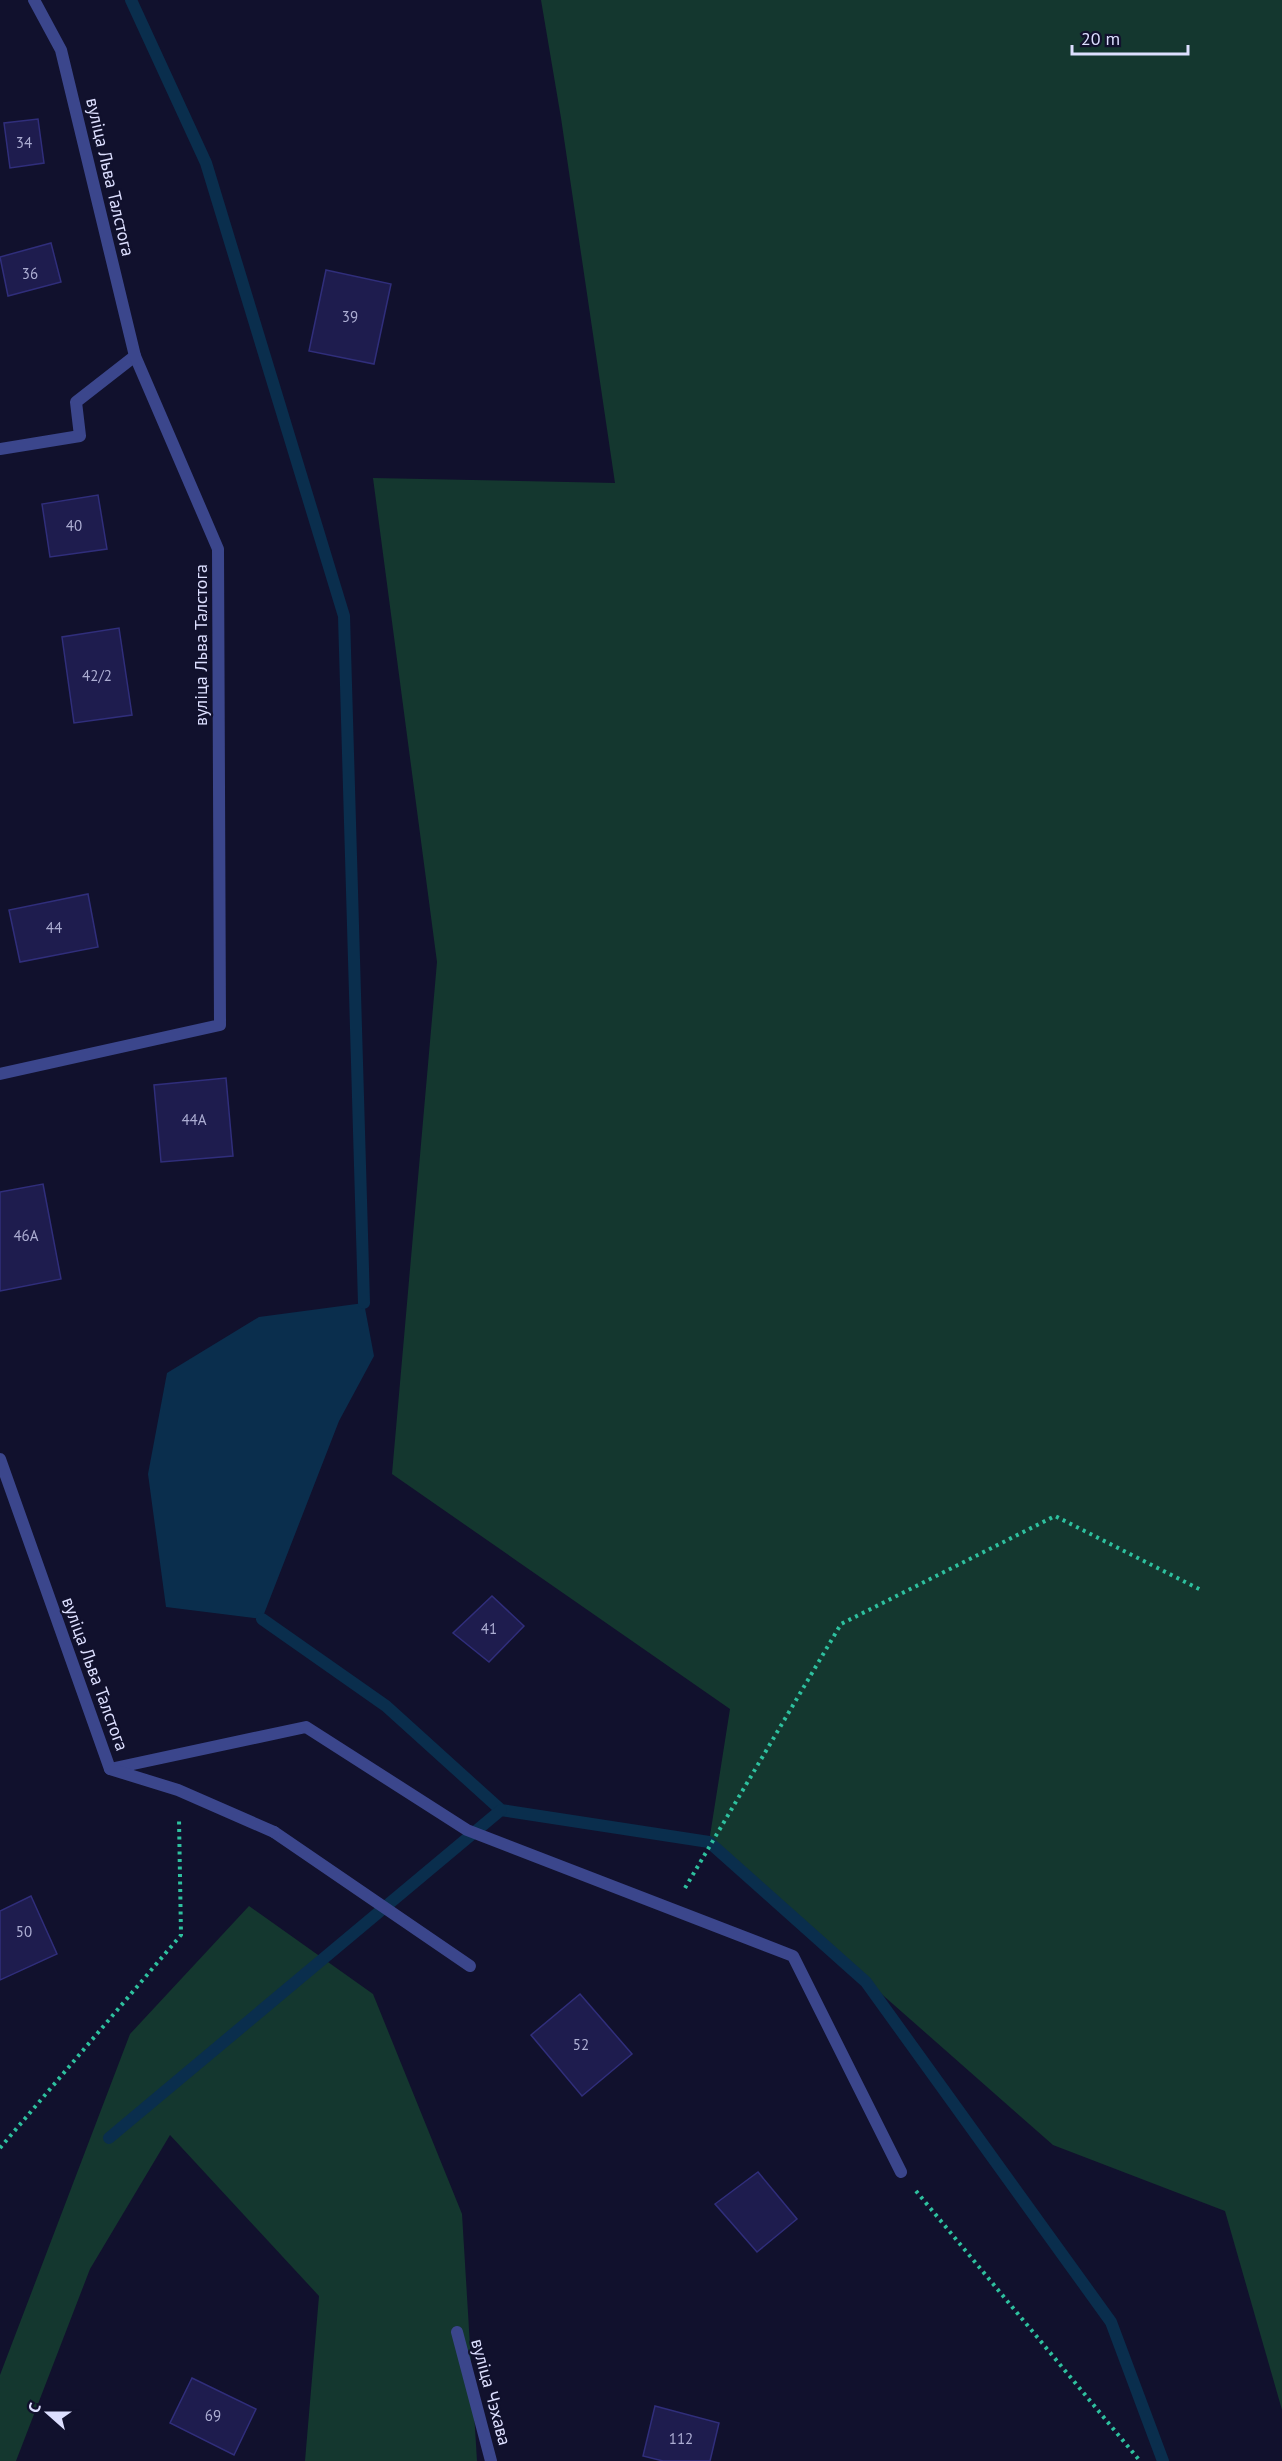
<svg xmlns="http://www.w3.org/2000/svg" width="1282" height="2461" font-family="'PT Sans',sans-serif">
<rect width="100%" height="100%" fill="#11112d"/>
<!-- green -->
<g fill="#14372f">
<polygon points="541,0 1282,0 1282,2410 1225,2211 1053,2145 709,1842 730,1709 392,1474 437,962 373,478 615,483 561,118"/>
<polygon points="249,1906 373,1994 462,2214 477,2461 305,2461 319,2296 170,2135 90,2269 16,2461 0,2461 0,2375 130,2034"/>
</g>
<!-- water -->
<polygon fill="#0a2e4d" points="364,1303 374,1356 339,1421 262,1619 166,1607 148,1474 167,1373 259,1317"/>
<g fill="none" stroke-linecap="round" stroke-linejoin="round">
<!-- stream -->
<g stroke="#0a2e4d" stroke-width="12">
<polyline points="131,0 206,163 344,616 364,1303"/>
<polyline points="262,1619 386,1706 501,1810 709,1842 866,1982 1111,2322 1163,2461"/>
<polyline points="109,2138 501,1810"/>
</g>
</g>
<!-- building -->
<g fill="#1e1c4e" stroke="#302e7b" stroke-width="1.5">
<polygon points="38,119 44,163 10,168 4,123"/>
<polygon points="51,243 61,282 8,296 0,257"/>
<polygon points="326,270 391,284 374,364 309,351"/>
<polygon points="98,495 107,549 50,557 42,504"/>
<polygon points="119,628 132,715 74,723 62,637"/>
<polygon points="88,894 98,947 20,962 9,910"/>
<polygon points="226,1078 233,1156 161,1162 154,1085"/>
<polygon points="43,1184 61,1279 0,1291 0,1192"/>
<polygon points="492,1596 524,1626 489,1662 453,1633"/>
<polygon points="31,1896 57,1954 0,1980 0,1911"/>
<polygon points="580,1994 632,2054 582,2096 531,2035"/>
<polygon points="758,2172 797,2219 757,2252 715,2204"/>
<polygon points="192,2378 256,2409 234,2455 170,2423"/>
<polygon points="655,2406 719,2423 710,2461 663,2461 643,2456"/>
</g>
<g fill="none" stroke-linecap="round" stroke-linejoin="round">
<!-- path -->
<g stroke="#2ec19f" stroke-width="4" stroke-dasharray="3 4.5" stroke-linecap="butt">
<polyline points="685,1888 841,1624 1055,1516 1203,1591"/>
<polyline points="0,2148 181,1935 179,1819"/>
<polyline points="916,2191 1140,2461"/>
</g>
<!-- service -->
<g stroke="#3b468c" stroke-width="12">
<polyline points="0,449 80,436 76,402 135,356"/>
<polyline points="110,1769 306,1727 467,1830 793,1956 901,2172"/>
<polyline points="274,1832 470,1966"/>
</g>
<!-- minor -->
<g stroke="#3b468c" stroke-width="12">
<polyline points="0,1074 220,1025 218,549 135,356 61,50 34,0"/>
<polyline points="0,1459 110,1769 178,1790 274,1832"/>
<polyline points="457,2332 491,2461"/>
</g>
</g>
<g text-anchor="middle" stroke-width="4.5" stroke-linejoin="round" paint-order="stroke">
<!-- number labels -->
<g font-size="15" fill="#adaed3">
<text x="24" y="148">34</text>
<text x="30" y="279">36</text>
<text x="350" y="322">39</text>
<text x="74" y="531">40</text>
<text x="97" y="681">42/2</text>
<text x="54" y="933">44</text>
<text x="194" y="1125">44А</text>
<text x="26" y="1241">46А</text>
<text x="489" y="1634">41</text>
<text x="24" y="1937">50</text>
<text x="581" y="2050">52</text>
<text x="213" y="2421">69</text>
<text x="681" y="2444">112</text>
</g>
<!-- street labels -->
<g font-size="18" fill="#dddfff" stroke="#11112d">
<text transform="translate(110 177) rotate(77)" y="6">вуліца Льва Талстога</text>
<text transform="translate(201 645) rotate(-90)" y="6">вуліца Льва Талстога</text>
<text transform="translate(95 1674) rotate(70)" y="6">вуліца Льва Талстога</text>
<text transform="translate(491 2392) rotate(75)" y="6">вуліца Чэхава</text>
</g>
</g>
<!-- north arrow -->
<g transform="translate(48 2413) rotate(291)" stroke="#11112d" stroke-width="4.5" paint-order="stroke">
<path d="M0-4.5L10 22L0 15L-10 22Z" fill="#dddfff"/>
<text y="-9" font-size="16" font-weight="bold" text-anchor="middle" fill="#dddfff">С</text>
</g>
<!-- scale -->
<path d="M1072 45v9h116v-9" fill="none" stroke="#dddfff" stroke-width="3"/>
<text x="1081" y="45" font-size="18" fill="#dddfff" stroke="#11112d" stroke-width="4.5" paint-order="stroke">20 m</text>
</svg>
